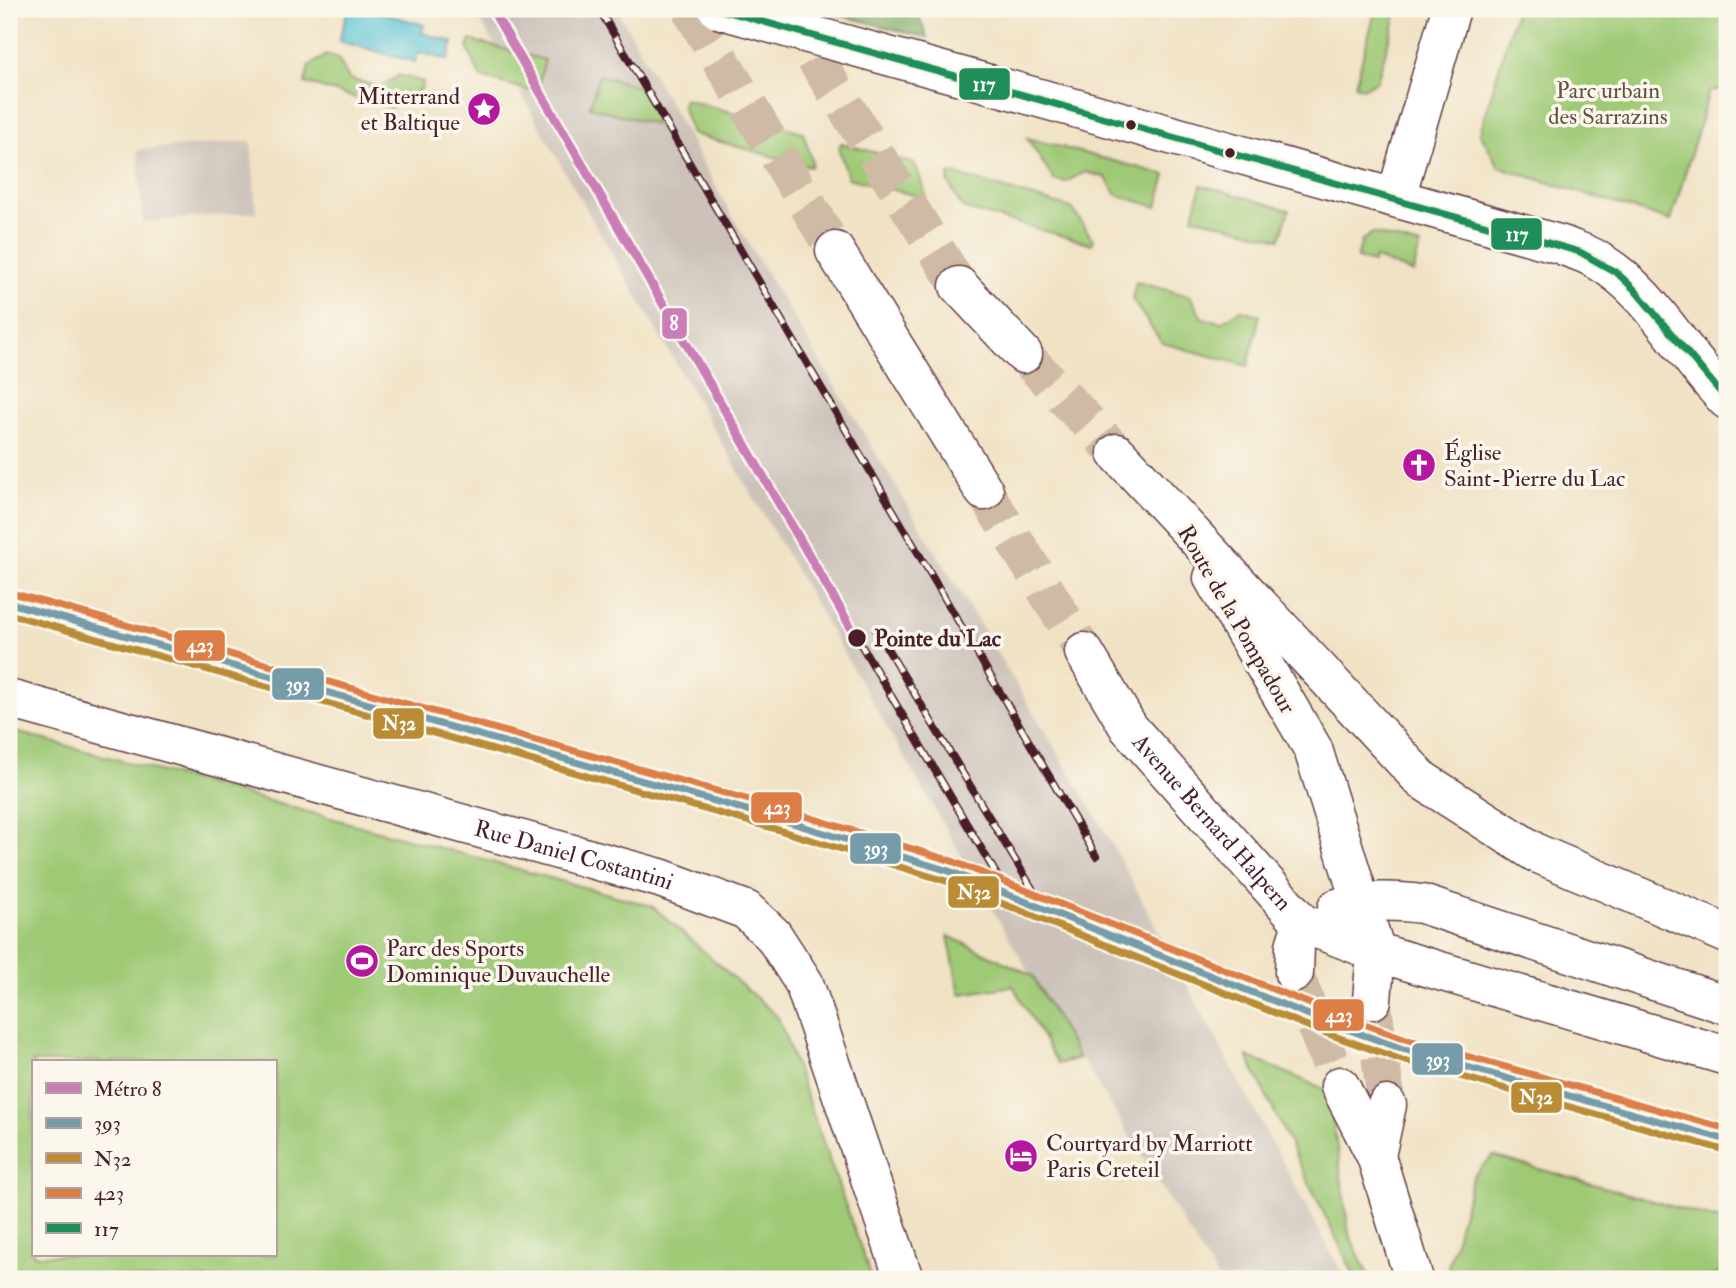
<svg xmlns="http://www.w3.org/2000/svg" width="1736" height="1288" font-family="'IM FELL Double Pica',serif">
<rect width="100%" height="100%" fill="#fbf7ec"/>
<filter id="ink" filterUnits="userSpaceOnUse"><feTurbulence type="fractalNoise" baseFrequency=".0143" numOctaves="2"/><feDisplacementMap in="SourceGraphic" scale="14" xChannelSelector="R" yChannelSelector="G"/><feConvolveMatrix kernelMatrix="1 2 1 2 8 2 1 2 1" color-interpolation-filters="sRGB"/></filter>
<filter id="wash" filterUnits="userSpaceOnUse"><feTurbulence type="fractalNoise" baseFrequency=".00686" numOctaves="4" result="noise"/><feDisplacementMap in="SourceGraphic" scale="28" xChannelSelector="R" yChannelSelector="G"/><feGaussianBlur stdDeviation="1.57" result="paint"/><feColorMatrix in="noise" values="0 0 0 0 0 0 0 0 0 0 0 0 0 0 0 0 0 1.4 0 .05"/><feComposite in="paint" operator="in"/></filter>
<g filter="url(#wash)">
<rect width="100%" height="100%" fill="#f0e2c4"/>
<!-- industrial -->
<g fill="#ccc2b9">
<polygon points="474,9 617,9 736,223 1101,824 1345,1279 1218,1279 1037,986 570,181"/>
<polygon points="251,141 256,212 143,222 137,150"/>
</g>
<!-- green -->
<g fill="#9ec975" stroke="#747450" stroke-width="2" fill-rule="evenodd">
<polygon points="1376,9 1398,9 1377,81 1364,88 1355,85"/>
<polygon points="1516,9 1727,9 1727,89 1709,92 1671,221 1499,167 1480,133"/>
<polygon points="470,40 545,60 536,92 480,77 468,49"/>
<polygon points="327,55 338,58 349,79 380,87 399,75 423,82 421,89 390,108 305,83 309,66"/>
<polygon points="599,75 646,89 656,117 655,124 590,107"/>
<polygon points="684,99 803,132 812,161 811,167 692,134 682,106"/>
<polygon points="1027,138 1166,175 1157,207 1117,195 1105,177 1085,172 1065,182 1054,180"/>
<polygon points="841,143 915,164 925,192 924,198 848,178 839,149"/>
<polygon points="950,173 1072,208 1093,240 1092,244 962,208 948,181"/>
<polygon points="1201,185 1289,210 1280,239 1193,217"/>
<polygon points="1372,233 1420,246 1413,273 1375,258 1373,263 1357,258 1362,240"/>
<polygon points="1136,282 1190,296 1202,318 1221,322 1241,310 1260,315 1248,366 1162,343 1132,299"/>
<path d="M9 730 652 906 778 1017 872 1279H9ZM275 1062V1255H33V1062Z"/>
<polygon points="948,936 1032,975 1079,1058 1058,1064 1013,986 960,994"/>
<polygon points="1247,1056 1329,1091 1349,1234 1370,1279 1356,1279"/>
<polygon points="1493,1156 1727,1222 1727,1276 1724,1278 1722,1272 1705,1279 1454,1279 1448,1267 1473,1176"/>
</g>
<!-- forest -->
<polygon fill="#7ead66" stroke="#646648" stroke-width="2" points="815,9 916,9 928,38"/>
<!-- water -->
<polygon fill="#5bc4d6" stroke="#527280" stroke-width="2" points="348,9 368,9 424,25 422,33 453,42 448,60 418,52 415,62 339,41"/>
</g>
<g filter="url(#ink)">
<g fill="none" stroke-linecap="round" stroke-linejoin="round">
<!-- secondary-tunnel -->
<g stroke="#cfbba5" stroke-width="38" stroke-dasharray="38 19" stroke-linecap="butt">
<polyline points="1294,973 1340,1086"/>
<polyline points="1372,1000 1387,1105"/>
</g>
<!-- primary-tunnel -->
<g stroke="#cfbba5" stroke-width="38" stroke-dasharray="38 19" stroke-linecap="butt">
<polyline points="690,9 835,251"/>
<polyline points="784,10 959,286"/>
<polyline points="1023,354 1117,453"/>
<polyline points="984,491 1084,652"/>
</g>
<!-- minor casing -->
<g stroke="#633c42" stroke-width="41">
<g id="minor">
<path d="M993 85 1562 245C1573 250 1586 253 1597 260 1652 291 1683 356 1727 400"/>
<polyline points="1396,197 1451,9"/>
<path id="s1" d="M9 699 660 878 746 910 773 935 804 983 904 1279"/>
</g>
</g>
<!-- secondary casing -->
<g stroke="#633c42" stroke-width="41">
<g id="secondary">
<polyline points="1294,973 1295,946 1302,923"/>
<polyline points="1372,1000 1376,952"/>
<polyline points="1340,1086 1376,1156 1414,1279"/>
<polyline points="1376,1156 1387,1105"/>
</g>
</g>
<!-- primary casing -->
<g stroke="#633c42" stroke-width="41">
<g id="primary">
<polyline points="835,251 984,491"/>
<polyline points="959,286 1023,354"/>
<polyline points="1117,453 1422,780 1536,853 1727,934"/>
<polyline points="1213,578 1313,749 1376,952"/>
<path id="s2" d="M1084 652 1129 728 1302 923 1376 952 1727 1056"/>
<path d="M1337 908C1367 900 1392 900 1422 904L1727 1005"/>
</g>
</g>
<!-- minor -->
<use href="#minor" stroke="#fff" stroke-width="38"/>
<!-- secondary -->
<use href="#secondary" stroke="#fff" stroke-width="38"/>
<!-- primary -->
<use href="#primary" stroke="#fff" stroke-width="38"/>
<!-- rail casing -->
<g stroke="#4a1f2b" stroke-width="8">
<g id="rail">
<polyline points="599,9 1096,856"/>
<polyline points="876,630 1035,893"/>
<polyline points="857,638 1011,899"/>
</g>
</g>
<!-- rail -->
<use href="#rail" stroke="#fbf7ec" stroke-width="5" stroke-dasharray="16" stroke-linecap="butt"/>
<!-- minor-bridge casing -->
<g stroke="#633c42" stroke-width="41" stroke-linecap="butt">
<polyline id="minor-bridge" points="718,9 993,85"/>
</g>
<!-- minor-bridge -->
<use href="#minor-bridge" stroke="#fff" stroke-width="38"/>
<!-- bus-1 casing -->
<g stroke="#fbf7ec" stroke-width="12">
<polyline id="bus-1" points="9,603 782,820 949,871 1324,1021 1406,1050 1727,1140"/>
</g>
<!-- bus-2 casing -->
<g stroke="#fbf7ec" stroke-width="12">
<polyline id="bus-2" points="9,614 779,830 946,881 1320,1031 1402,1060 1724,1150"/>
</g>
<!-- bus-3 casing -->
<g stroke="#fbf7ec" stroke-width="12">
<polyline id="bus-3" points="12,593 785,810 952,861 1328,1011 1409,1040 1727,1129"/>
</g>
<!-- bus-4 casing -->
<g stroke="#fbf7ec" stroke-width="12">
<polyline id="bus-4" points="718,9 1580,252 1617,273 1634,289 1727,400"/>
</g>
<!-- bus-1 -->
<use href="#bus-1" stroke="#759ca8" stroke-width="7"/>
<!-- bus-2 -->
<use href="#bus-2" stroke="#ba8c36" stroke-width="7"/>
<!-- bus-3 -->
<use href="#bus-3" stroke="#dd7e46" stroke-width="7"/>
<!-- bus-4 -->
<use href="#bus-4" stroke="#1f8e5a" stroke-width="7"/>
<!-- metro-1 casing -->
<g stroke="#fbf7ec" stroke-width="14">
<polyline id="metro-1" points="492,9 857,638"/>
</g>
<!-- metro-1 -->
<use href="#metro-1" stroke="#cb7db7" stroke-width="9"/>
</g>
</g>
<!-- icons -->
<defs>
<g id="sight-disc" transform="scale(1.75)"><circle r="9.5" fill="#b5179e" stroke="#fbf7ec"/><path d="M0-6L1.8-2.2L6-1.7L2.9 1.2L3.7 5.4L0 3.3L-3.7 5.4L-2.9 1.2L-6-1.7L-1.8-2.2Z" fill="#fff"/></g>
<g id="church-disc" transform="scale(1.75)"><circle r="9.5" fill="#b5179e" stroke="#fbf7ec"/><path d="M-1.2-6h2.4v3.5h3.3v2.4h-3.3V6h-2.4V-.1h-3.3v-2.4h3.3Z" fill="#fff"/></g>
<g id="stadium-disc" transform="scale(1.75)"><circle r="9.5" fill="#b5179e" stroke="#fbf7ec"/><path d="M0-5a6.5 5 0 1 0 0 10a6.5 5 0 1 0 0-10ZM-3.5-1.8h7v3.6h-7Z" fill="#fff"/></g>
<g id="hotel-disc" transform="scale(1.75)"><circle r="9.5" fill="#b5179e" stroke="#fbf7ec"/><path d="M-6-4.5h1.5V1H6V5H4.5V3h-9V5H-6ZM-4 0a1.8 1.8 0 1 1 3.6 0ZM.5 0V-2.5h3Q6-2.5 6 0Z" fill="#fff"/></g>
</defs>
<g fill-rule="evenodd">
<use href="#sight-disc" x="484" y="109"/>
<use href="#church-disc" x="1419" y="465"/>
<use href="#stadium-disc" x="362" y="961"/>
<use href="#hotel-disc" x="1021" y="1156"/>
</g>
<!-- markers -->
<g fill="#4a1f2b" stroke="#fbf7ec" stroke-width="2.5">
<circle cx="1131" cy="125" r="6"/>
<circle cx="1230" cy="153" r="6"/>
<circle cx="857" cy="638" r="10"/>
</g>
<g text-anchor="middle" stroke-width="7" stroke-linejoin="round" paint-order="stroke">
<!-- park labels -->
<g font-size="23" fill="#635241" stroke="#fbf7ec">
<text x="1608" y="98">Parc urbain<tspan x="1608" dy="26">des Sarrazins</tspan></text>
</g>
<!-- poi labels -->
<g font-size="23" fill="#4a1f2b" stroke="#fbf7ec" text-anchor="start">
<text x="460" y="104" text-anchor="end">Mitterrand<tspan x="460" dy="26">et Baltique</tspan></text>
<text x="1444" y="460">Église<tspan x="1444" dy="26">Saint-Pierre du Lac</tspan></text>
<text x="386" y="956">Parc des Sports<tspan x="386" dy="26">Dominique Duvauchelle</tspan></text>
<text x="1046" y="1151">Courtyard by Marriott<tspan x="1046" dy="26">Paris Creteil</tspan></text>
</g>
<!-- street labels -->
<g font-size="23" fill="#4a1f2b" stroke="#fbf7ec">
<text transform="translate(1237 619) rotate(60)" y="8">Route de la Pompadour</text>
<text dy="8" stroke="none"><textPath href="#s2" startOffset="214">Avenue Bernard Halpern</textPath></text>
<text dy="8" stroke="none"><textPath href="#s1" startOffset="586">Rue Daniel Costantini</textPath></text>
</g>
<!-- stop labels -->
<g font-size="23" font-weight="bold" fill="#4a1f2b" stroke="#fbf7ec" text-anchor="start">
<text x="874" y="646">Pointe du Lac</text>
</g>
</g>
<g stroke="#fbf7ec" stroke-width="2.5">
<rect x="958" y="67" width="53" height="34" rx="7" fill="#1f8e5a"/>
<rect x="1490" y="217" width="53" height="34" rx="7" fill="#1f8e5a"/>
<rect x="661" y="307" width="27" height="33" rx="7" fill="#cb7db7"/>
<rect x="173" y="629" width="53" height="33" rx="7" fill="#dd7e46"/>
<rect x="271" y="667" width="54" height="34" rx="7" fill="#759ca8"/>
<rect x="372" y="707" width="53" height="33" rx="7" fill="#ba8c36"/>
<rect x="750" y="791" width="53" height="33" rx="7" fill="#dd7e46"/>
<rect x="849" y="832" width="53" height="33" rx="7" fill="#759ca8"/>
<rect x="947" y="875" width="53" height="34" rx="7" fill="#ba8c36"/>
<rect x="1312" y="998" width="53" height="34" rx="7" fill="#dd7e46"/>
<rect x="1411" y="1042" width="53" height="34" rx="7" fill="#759ca8"/>
<rect x="1510" y="1081" width="53" height="33" rx="7" fill="#ba8c36"/>
</g>
<g font-size="19" text-anchor="middle" font-weight="bold" fill="#fff">
<text x="984" y="91">117</text>
<text x="1517" y="241">117</text>
<text x="674" y="330">8</text>
<text x="200" y="652">423</text>
<text x="298" y="691">393</text>
<text x="399" y="730">N32</text>
<text x="777" y="814">423</text>
<text x="876" y="855">393</text>
<text x="974" y="899">N32</text>
<text x="1339" y="1022">423</text>
<text x="1438" y="1066">393</text>
<text x="1536" y="1104">N32</text>
</g>
<!-- margin -->
<rect width="1736" height="1288" fill="none" stroke="#fbf7ec" stroke-width="35"/>
<!-- legend -->
<rect x="32" y="1060" width="245" height="196" fill="#fbf7ec" stroke="#b4a19f" stroke-width="2"/>
<rect x="46" y="1083" width="35" height="10" fill="#cb7db7" stroke="#b4a19f" stroke-width="2"/>
<text x="94" y="1096" font-size="21" fill="#4a1f2b">Métro 8</text>
<rect x="46" y="1118" width="35" height="10" fill="#759ca8" stroke="#b4a19f" stroke-width="2"/>
<text x="94" y="1130" font-size="21" fill="#4a1f2b">393</text>
<rect x="46" y="1153" width="35" height="10" fill="#ba8c36" stroke="#b4a19f" stroke-width="2"/>
<text x="94" y="1166" font-size="21" fill="#4a1f2b">N32</text>
<rect x="46" y="1188" width="35" height="10" fill="#dd7e46" stroke="#b4a19f" stroke-width="2"/>
<text x="94" y="1200" font-size="21" fill="#4a1f2b">423</text>
<rect x="46" y="1223" width="35" height="10" fill="#1f8e5a" stroke="#b4a19f" stroke-width="2"/>
<text x="94" y="1236" font-size="21" fill="#4a1f2b">117</text>
</svg>
